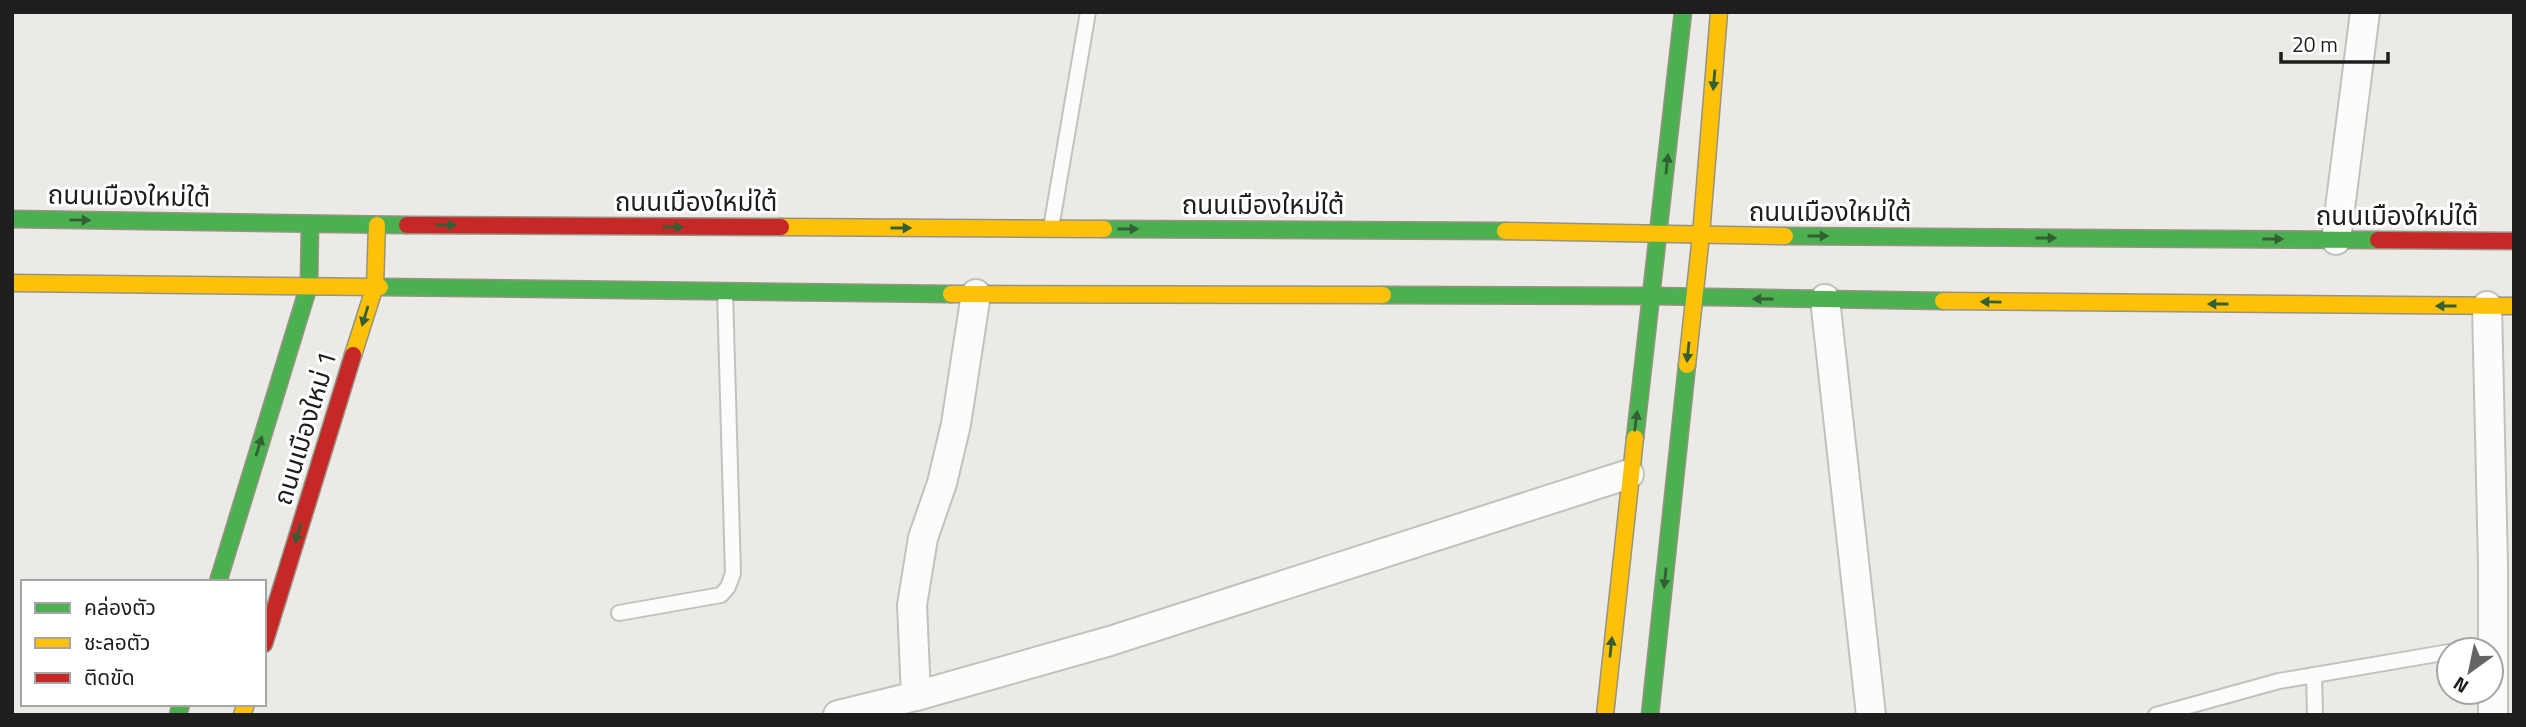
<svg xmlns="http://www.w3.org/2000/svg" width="2526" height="727" font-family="'Titillium Web','Noto Sans Thai',sans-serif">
<rect width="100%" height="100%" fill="#eceae7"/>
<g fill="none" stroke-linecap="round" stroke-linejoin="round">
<!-- lane casing -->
<g stroke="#c2c1bf" stroke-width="18">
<g id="lane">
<polyline points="1051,228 1088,12"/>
<polyline points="619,613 721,595 728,587 733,573 725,292"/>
<polyline points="2460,650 2493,644"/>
<polyline points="2314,675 2315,715"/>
<polyline points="2156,715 2279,681 2449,652"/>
</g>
</g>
<!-- street casing -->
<g stroke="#c2c1bf" stroke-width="32">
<g id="street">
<polyline points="2336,240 2365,12"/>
<polyline points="1825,299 1871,715"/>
<polyline points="2487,306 2493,565 2493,715"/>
<polyline points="916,696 912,605 923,538 942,483 956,424 976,294"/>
<polyline points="838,715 916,696 1110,641 1629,474"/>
</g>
</g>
<!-- fast casing -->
<g stroke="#959481" stroke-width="19">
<g id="fast">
<polyline points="12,219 407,225"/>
<polyline points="1104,229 1505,231"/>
<polyline points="1785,236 2378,240"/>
<polyline points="380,287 951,294"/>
<polyline points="1383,295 1652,296 1943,301"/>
<polyline points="1635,438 1683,12"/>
<polyline points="218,582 309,285 310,224"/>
<polyline points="178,715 181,704"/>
<polyline points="1650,715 1687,365"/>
</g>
</g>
<!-- slow casing -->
<g stroke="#959481" stroke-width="19">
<g id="slow">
<polyline points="781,227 1104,229"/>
<polyline points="1505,231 1785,236"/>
<polyline points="12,283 380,287"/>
<polyline points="951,294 1383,295"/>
<polyline points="1943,301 2514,306"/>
<polyline points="353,355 375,286 377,225"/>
<polyline points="1687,365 1701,235 1719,12"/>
<polyline points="242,715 246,704"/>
<polyline points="1605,715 1635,438"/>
</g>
</g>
<!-- jam casing -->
<g stroke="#959481" stroke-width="19">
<g id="jam">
<polyline points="407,225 781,227"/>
<polyline points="2378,240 2514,241"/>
<polyline points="264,644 353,355"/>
</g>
</g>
<!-- lane -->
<use href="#lane" stroke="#fcfcfb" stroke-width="14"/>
<!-- street -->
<use href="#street" stroke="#fcfcfb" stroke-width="28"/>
<!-- fast -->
<use href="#fast" stroke="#4caf50" stroke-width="16"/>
<!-- slow -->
<use href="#slow" stroke="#ffc107" stroke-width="16"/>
<!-- jam -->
<use href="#jam" stroke="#c62828" stroke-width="16"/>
</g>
<!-- one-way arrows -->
<defs><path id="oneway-solid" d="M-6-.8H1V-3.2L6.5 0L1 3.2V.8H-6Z" transform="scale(1.75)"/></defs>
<g fill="#335f34">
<use href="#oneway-solid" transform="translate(1714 80) rotate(95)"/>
<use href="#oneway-solid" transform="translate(1667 164) rotate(-84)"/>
<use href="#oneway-solid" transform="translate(80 220) rotate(1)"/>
<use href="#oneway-solid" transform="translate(446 225)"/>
<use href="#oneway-solid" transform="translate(673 227)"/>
<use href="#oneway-solid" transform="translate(901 228)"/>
<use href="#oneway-solid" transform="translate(1128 229)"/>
<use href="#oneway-solid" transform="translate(1818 236)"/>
<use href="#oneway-solid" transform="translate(2046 238)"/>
<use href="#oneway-solid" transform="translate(2273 239)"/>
<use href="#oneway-solid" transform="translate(1763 299) rotate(-180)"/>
<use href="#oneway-solid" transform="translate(1991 302) rotate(-179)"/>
<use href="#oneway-solid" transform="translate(2218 304) rotate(-180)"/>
<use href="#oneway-solid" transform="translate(2446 306) rotate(-180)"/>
<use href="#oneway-solid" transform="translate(365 316) rotate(107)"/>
<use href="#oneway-solid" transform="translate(1688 352) rotate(96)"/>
<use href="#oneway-solid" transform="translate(1636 421) rotate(-82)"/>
<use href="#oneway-solid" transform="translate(259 446) rotate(-73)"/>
<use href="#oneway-solid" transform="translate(298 533) rotate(107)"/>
<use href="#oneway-solid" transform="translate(1665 578) rotate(96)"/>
<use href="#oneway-solid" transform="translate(1611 647) rotate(-84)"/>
</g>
<g text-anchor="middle" stroke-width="6" stroke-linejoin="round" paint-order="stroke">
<!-- street labels -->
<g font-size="26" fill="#1e1e1e" stroke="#fff">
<text transform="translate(129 196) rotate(1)" y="9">ถนนเมืองใหม่ใต้</text>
<text x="696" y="211">ถนนเมืองใหม่ใต้</text>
<text x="1263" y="214">ถนนเมืองใหม่ใต้</text>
<text x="1830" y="221">ถนนเมืองใหม่ใต้</text>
<text x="2397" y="225">ถนนเมืองใหม่ใต้</text>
<text transform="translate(305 428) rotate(-73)" y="9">ถนนเมืองใหม่ 1</text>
</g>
</g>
<!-- border -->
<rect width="2526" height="727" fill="none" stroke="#1e1e1e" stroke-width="28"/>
<!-- legend -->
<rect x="21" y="580" width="245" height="126" fill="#ffffff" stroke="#a5a5a5" stroke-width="2"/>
<rect x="35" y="603" width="35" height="10" fill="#4caf50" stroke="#a5a5a5" stroke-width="2"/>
<text x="84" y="615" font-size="21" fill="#1e1e1e">คล่องตัว</text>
<rect x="35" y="638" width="35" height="10" fill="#ffc107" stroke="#a5a5a5" stroke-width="2"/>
<text x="84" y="650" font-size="21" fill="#1e1e1e">ชะลอตัว</text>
<rect x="35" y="673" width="35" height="10" fill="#c62828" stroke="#a5a5a5" stroke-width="2"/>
<text x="84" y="685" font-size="21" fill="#1e1e1e">ติดขัด</text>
<!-- north arrow -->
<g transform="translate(2470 671) rotate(213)"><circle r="33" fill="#ffffff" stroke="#a5a5a5" stroke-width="2"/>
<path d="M0-5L12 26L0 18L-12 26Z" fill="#666564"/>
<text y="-10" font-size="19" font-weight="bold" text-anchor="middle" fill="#1e1e1e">N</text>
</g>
<!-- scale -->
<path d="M2281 52v10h107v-10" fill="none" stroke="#1e1e1e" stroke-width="3.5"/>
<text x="2292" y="52" font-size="21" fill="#1e1e1e" stroke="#ffffff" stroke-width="5" paint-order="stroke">20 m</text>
</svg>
